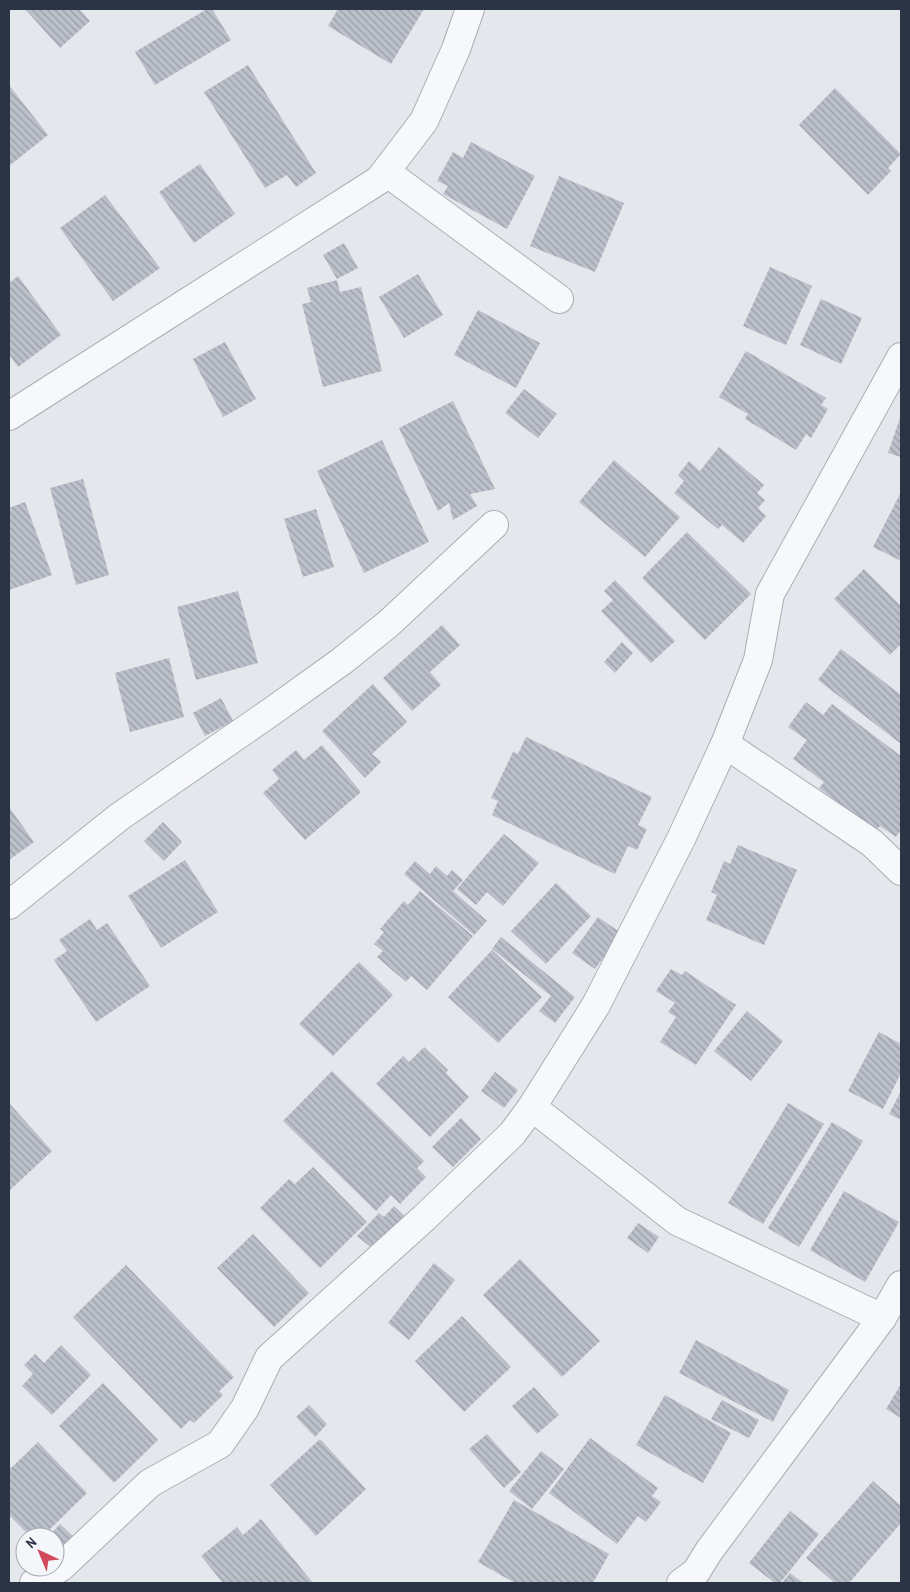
<svg xmlns="http://www.w3.org/2000/svg" width="910" height="1592" font-family="'Archivo Narrow',sans-serif">
<defs>
<pattern id="building-back-hatch" width="6" height="6" patternUnits="userSpaceOnUse" patternTransform="scale(1.25)"><rect width="6" height="6" fill="#bbc0ca"/><path d="M-1 5l2 2M0 0l6 6M5-1l2 2" fill="none" stroke="#989da6"/></pattern>
</defs>
<rect width="100%" height="100%" fill="#e4e7ec"/>
<!-- building -->
<g fill="url(#building-back-hatch)">
<polygon points="25,9 79,9 90,21 60,48"/>
<polygon points="207,9 212,9 231,40 155,85 135,52"/>
<polygon points="338,9 424,9 391,64 328,26"/>
<polygon points="248,65 316,173 296,187 287,175 265,188 204,92"/>
<polygon points="9,85 48,135 9,166"/>
<polygon points="835,88 901,154 888,168 891,171 868,195 799,125"/>
<polygon points="471,142 535,176 507,229 443,194 448,186 437,181 453,152 463,158"/>
<polygon points="200,164 235,214 194,243 159,192"/>
<polygon points="559,176 624,203 595,272 530,246"/>
<polygon points="105,195 160,268 113,301 60,228"/>
<polygon points="344,243 358,268 337,279 323,255"/>
<polygon points="770,267 812,286 786,345 743,326"/>
<polygon points="418,274 443,315 404,338 379,297"/>
<polygon points="18,276 61,335 18,367 9,354 9,283"/>
<polygon points="337,280 340,292 361,287 382,371 323,387 302,304 311,302 307,288"/>
<polygon points="821,299 862,318 841,364 800,345"/>
<polygon points="478,310 540,343 516,388 454,355"/>
<polygon points="225,342 256,399 223,417 193,359"/>
<polygon points="746,351 826,398 821,405 828,409 811,438 806,434 796,450 745,419 748,414 719,397"/>
<polygon points="524,389 557,414 538,438 505,413"/>
<polygon points="453,401 495,489 470,494 477,506 453,520 449,503 438,511 399,428"/>
<polygon points="901,415 901,457 888,453"/>
<polygon points="382,440 429,542 364,573 317,471"/>
<polygon points="719,447 764,485 757,493 765,500 758,508 766,516 743,543 722,525 718,529 674,493 684,481 678,475 689,461 700,471"/>
<polygon points="614,460 680,517 645,557 579,502"/>
<polygon points="83,479 109,575 76,585 50,488"/>
<polygon points="901,492 901,561 873,547"/>
<polygon points="25,502 52,575 9,590 9,508"/>
<polygon points="316,509 334,567 303,577 284,519"/>
<polygon points="687,532 751,594 705,640 642,578"/>
<polygon points="864,569 901,606 901,644 890,655 834,599"/>
<polygon points="615,580 675,641 651,663 601,611 613,600 604,591"/>
<polygon points="238,591 258,663 196,680 177,607"/>
<polygon points="442,625 460,645 430,672 441,685 412,711 383,678"/>
<polygon points="622,642 633,653 615,673 604,662"/>
<polygon points="841,649 901,695 901,744 818,680"/>
<polygon points="169,658 184,717 130,732 115,673"/>
<polygon points="373,684 407,722 372,754 381,762 365,778 322,731"/>
<polygon points="221,698 233,721 205,736 193,713"/>
<polygon points="806,702 823,715 832,704 901,756 901,830 896,837 880,826 876,831 819,788 824,782 793,759 807,740 788,727"/>
<polygon points="526,737 652,797 638,825 647,829 637,850 628,846 615,874 492,815 498,801 491,798 513,752 518,754"/>
<polygon points="322,745 361,792 305,840 263,793 279,779 272,770 296,750 304,760"/>
<polygon points="9,807 34,842 9,860"/>
<polygon points="163,822 182,842 164,861 144,841"/>
<polygon points="504,834 539,863 503,906 487,892 476,905 457,889"/>
<polygon points="738,845 797,870 764,945 706,920 717,895 711,892 724,861 730,864"/>
<polygon points="185,860 218,912 161,948 128,896"/>
<polygon points="415,861 430,874 436,866 447,876 452,870 463,880 453,891 487,921 474,935 404,874"/>
<polygon points="556,883 591,916 546,964 511,931"/>
<polygon points="420,891 473,936 427,990 411,976 406,982 377,957 383,951 374,944 384,932 380,929 404,901 408,905"/>
<polygon points="598,917 621,933 595,969 572,953"/>
<polygon points="90,919 97,930 107,923 150,986 96,1022 54,960 67,951 59,940"/>
<polygon points="501,937 575,997 555,1023 539,1011 551,996 492,949"/>
<polygon points="492,950 542,997 498,1043 448,997"/>
<polygon points="359,962 393,995 333,1056 299,1024"/>
<polygon points="671,969 682,975 685,971 736,1005 696,1065 660,1042 676,1017 668,1012 675,1003 656,991"/>
<polygon points="747,1011 783,1041 751,1081 714,1051"/>
<polygon points="879,1032 901,1044 901,1073 883,1109 848,1091"/>
<polygon points="424,1047 448,1070 446,1073 469,1097 430,1137 376,1084 403,1056 409,1062"/>
<polygon points="332,1071 424,1161 417,1168 426,1177 400,1204 391,1195 376,1211 283,1121"/>
<polygon points="495,1072 518,1090 504,1108 481,1091"/>
<polygon points="901,1091 901,1120 889,1114"/>
<polygon points="9,1103 52,1151 9,1191"/>
<polygon points="788,1103 824,1124 763,1224 728,1203"/>
<polygon points="461,1118 481,1139 453,1167 432,1147"/>
<polygon points="832,1122 863,1141 799,1247 768,1228"/>
<polygon points="313,1167 367,1222 320,1268 260,1208 289,1179 295,1184"/>
<polygon points="844,1191 899,1222 865,1282 810,1250"/>
<polygon points="394,1206 409,1220 379,1254 357,1236 379,1213 384,1217"/>
<polygon points="638,1223 659,1237 648,1253 627,1238"/>
<polygon points="253,1234 309,1293 274,1327 217,1268"/>
<polygon points="520,1259 600,1341 562,1377 483,1295"/>
<polygon points="434,1263 455,1280 409,1340 388,1323"/>
<polygon points="126,1265 234,1377 219,1391 223,1395 194,1423 190,1420 181,1429 73,1317"/>
<polygon points="462,1316 511,1367 464,1412 415,1361"/>
<polygon points="696,1340 789,1390 773,1422 679,1373"/>
<polygon points="61,1345 91,1375 52,1415 22,1386 33,1374 24,1365 35,1354 44,1363"/>
<polygon points="103,1383 158,1440 114,1483 59,1426"/>
<polygon points="901,1384 901,1418 886,1409"/>
<polygon points="534,1387 559,1415 537,1434 512,1406"/>
<polygon points="665,1395 731,1433 703,1483 636,1445"/>
<polygon points="722,1400 759,1420 749,1438 711,1419"/>
<polygon points="309,1405 327,1424 315,1437 296,1417"/>
<polygon points="487,1434 521,1472 504,1488 469,1449"/>
<polygon points="590,1438 658,1488 652,1496 661,1502 646,1522 638,1516 617,1544 549,1493"/>
<polygon points="320,1439 366,1489 316,1536 270,1485"/>
<polygon points="38,1442 87,1493 42,1537 31,1537 9,1515 9,1465 11,1468"/>
<polygon points="541,1451 564,1469 532,1509 509,1491"/>
<polygon points="873,1481 901,1506 901,1523 849,1583 835,1583 806,1558"/>
<polygon points="514,1500 609,1554 593,1583 515,1583 478,1562"/>
<polygon points="790,1511 819,1534 780,1583 775,1583 749,1563"/>
<polygon points="261,1519 313,1583 223,1583 201,1556 237,1527 243,1535"/>
<polygon points="60,1524 79,1542 65,1556 55,1546 55,1537 48,1537"/>
<polygon points="790,1573 803,1583 782,1583"/>
</g>
<g fill="none" stroke-linecap="round" stroke-linejoin="round">
<!-- minor casing -->
<g stroke="#a9aeb7" stroke-width="30">
<g id="minor">
<polyline points="386,172 559,299"/>
<polyline points="9,416 379,180 424,121 456,49 470,9"/>
<polyline points="725,744 872,843 901,871"/>
<polyline points="9,905 119,817 271,712 342,661 388,624 494,525"/>
<polyline points="532,1107 677,1221 882,1318"/>
<polyline points="34,1583 61,1567 150,1483 220,1444 245,1408 269,1358 424,1218 512,1134 532,1107 596,1005 681,839 725,744 758,660 770,594 901,357"/>
<polyline points="681,1583 696,1572 709,1551 882,1318 901,1285"/>
</g>
</g>
<!-- minor -->
<use href="#minor" stroke="#f7f8fa" stroke-width="28"/>
</g>
<!-- border -->
<rect width="910" height="1592" fill="none" stroke="#2b3445" stroke-width="20"/>
<!-- north arrow -->
<g transform="translate(40 1552) rotate(316)"><circle r="24" fill="#f4f6f9" stroke="#a4a8b1"/>
<path d="M0-4L9 19L0 12L-9 19Z" fill="#d1495b"/>
<text y="-8" font-size="14" font-weight="bold" text-anchor="middle" fill="#2b3445">N</text>
</g>
</svg>
